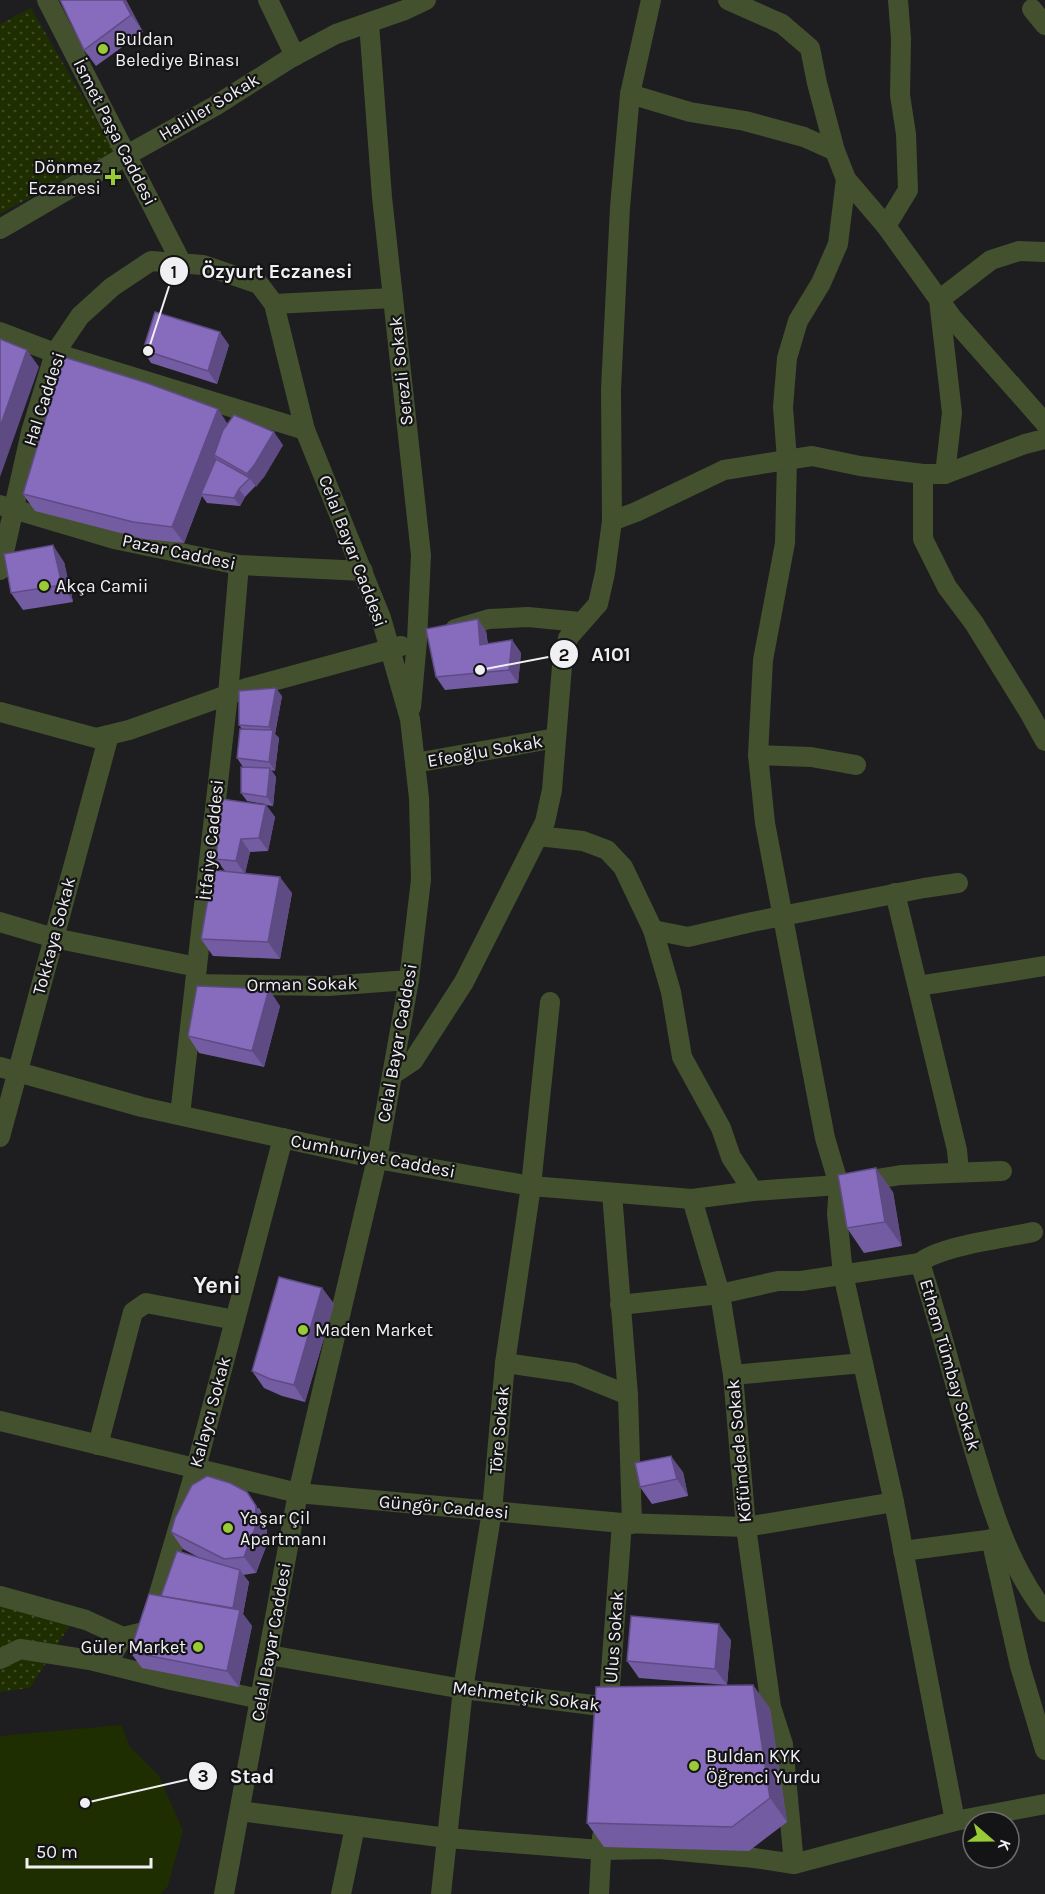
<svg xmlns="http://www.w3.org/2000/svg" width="1045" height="1894" font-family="Karla,sans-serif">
<defs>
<pattern id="park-dots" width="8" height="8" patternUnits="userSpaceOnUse" patternTransform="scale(1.5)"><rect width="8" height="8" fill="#1e2e00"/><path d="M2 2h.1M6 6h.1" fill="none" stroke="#3f4d26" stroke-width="1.8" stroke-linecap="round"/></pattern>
</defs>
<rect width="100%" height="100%" fill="#1e1d20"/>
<!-- green -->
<polygon fill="#1e2e00" points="121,1725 130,1747 159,1776 183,1831 168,1886 161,1894 0,1894 0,1736"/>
<!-- park -->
<g fill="url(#park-dots)">
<polygon points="31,8 114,151 0,214 0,24"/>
<polygon points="0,1602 70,1625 30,1688 0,1692"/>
</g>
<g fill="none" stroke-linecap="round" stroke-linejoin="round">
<!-- minor -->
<g stroke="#43512f" stroke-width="20">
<polyline points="47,0 182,264"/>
<polyline points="268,0 295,56"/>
<polyline points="728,0 782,24 810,48 817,83 835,151 846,179 886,226 953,319 1045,423"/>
<polyline points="1032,9 1045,25"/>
<polyline points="369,23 382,197 421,555 417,641 411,707"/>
<polyline points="630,94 690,112 745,121 804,137 835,151"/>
<polyline points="846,179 838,244 821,283 798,321 787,358 783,407 787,460 785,543 763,660 758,755 765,823 825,1138 839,1185 837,1214 843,1274 894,1502 955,1821"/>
<polyline points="886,226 908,190 906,134 900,95 901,39 898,0"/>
<polyline points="0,229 127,155 215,106 289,59 336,34 405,10 426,0"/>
<polyline points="274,304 393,298"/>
<polyline points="0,332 55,353 305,430"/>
<polyline points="923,474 923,539 947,587 974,623 1029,712 1045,741"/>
<polyline points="945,474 952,413 939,300 991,260 1019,251 1045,252"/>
<polyline points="0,505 114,539 239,565 363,571"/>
<polyline points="612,521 636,512 724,470 812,456 860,466 923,474 945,474 1025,444 1045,439"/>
<polyline points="0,570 31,432 55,353 80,316 112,287 151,261 203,265 259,284 274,304 305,430 381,618 410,719 419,798 421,880 409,980 377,1159 298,1493 224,1894"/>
<polyline points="455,629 489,619 528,617 580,622"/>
<polyline points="0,712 96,738 129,730 247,688 401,646"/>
<polyline points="758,755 811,757 856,765"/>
<polyline points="415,763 556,738"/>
<polyline points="538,836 583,841 607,850 623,867 653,930 671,992 682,1057 721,1128 731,1157 753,1191"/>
<polyline points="895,893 957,1150 959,1172"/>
<polyline points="0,922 54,938 197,967"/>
<polyline points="653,930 688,937 752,922 924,888 958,883"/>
<polyline points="195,984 328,986 409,980"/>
<polyline points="918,986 1045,966"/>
<polyline points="0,1067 142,1107 377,1159 531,1186 692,1199 753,1191 839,1185 901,1175 1002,1171"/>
<polyline points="392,1075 413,1061 464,982 545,822 552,790 562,666 568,638 598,604 605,573 612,521 611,389 620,207 630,94 651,0"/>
<polyline points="180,1115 228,695 239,565"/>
<polyline points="0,1137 109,735"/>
<polyline points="612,1193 628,1395 632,1524"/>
<polyline points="692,1199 720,1294 733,1375 746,1527 771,1707"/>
<path d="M920 1263C939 1246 1006 1238 1033 1232"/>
<path d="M620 1305 720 1294 778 1281H801L920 1263C942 1330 958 1399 979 1466 994 1516 1012 1570 1045 1612"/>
<polyline points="505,1363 574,1373 628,1395"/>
<polyline points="733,1375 863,1363"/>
<polyline points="0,1421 298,1493 622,1523 746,1527 894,1502"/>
<polyline points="98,1445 133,1312 146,1303 235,1320"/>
<polyline points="991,1539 1020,1666 1045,1750"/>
<polyline points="903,1551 1002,1538"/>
<polyline points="0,1596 86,1620 123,1637"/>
<polyline points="269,1655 463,1689 609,1707 622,1707"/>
<polyline points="0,1659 20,1649 90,1660 171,1680 260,1699"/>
<polyline points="107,1664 123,1637 148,1631 196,1468 283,1138"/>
<polyline points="744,1707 771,1707 783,1744 794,1864"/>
<polyline points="608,1712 622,1523"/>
<polyline points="240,1811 447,1838 601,1850 659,1849 754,1858 794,1864 955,1821 1045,1804"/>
<polyline points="341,1894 355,1827"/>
<polyline points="441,1894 463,1689 492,1511 505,1363 531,1186 550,1002"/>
<polyline points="599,1894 602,1837"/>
</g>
</g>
<!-- wall -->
<g fill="#745ca2">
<polygon points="126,0 143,32 96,66 84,50"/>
<polygon points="229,345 217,384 151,363 143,350"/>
<polygon points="228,423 283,445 264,477 245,497 240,506 207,503 202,496 184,543 144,539 35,511 23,494"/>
<polygon points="64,562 73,602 23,610 11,593"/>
<polygon points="486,631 488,644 512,640 521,653 518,683 445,690 436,677"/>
<polygon points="282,696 275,734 279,738 275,771 271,770 276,777 273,806 266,805 275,817 268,851 250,852 245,873 292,893 280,959 213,956 201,939 225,871 216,859 265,804 247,801 241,793 249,768 243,767 237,758 242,729 239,725"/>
<polygon points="280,1006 264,1067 199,1053 188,1036"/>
<polygon points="893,1192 902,1246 864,1253 847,1228"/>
<polygon points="322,1288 334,1304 305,1402 282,1396 264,1388 252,1371"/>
<polygon points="683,1472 688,1496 652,1504 640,1487"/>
<polygon points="259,1508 267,1523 267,1544 256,1573 243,1575 249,1582 243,1614 252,1626 239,1687 142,1668 130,1652 161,1596 202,1559 183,1549 171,1532"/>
<polygon points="731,1640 727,1685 639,1678 627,1661"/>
<polygon points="753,1685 770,1709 787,1822 749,1851 604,1847 587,1823"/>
</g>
<!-- shaded-wall -->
<g fill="#5e4b84">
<polygon points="123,0 126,0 143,32 131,15"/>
<polygon points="220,332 229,345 217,384 208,371"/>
<polygon points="27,350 39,367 0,477 0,427"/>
<polygon points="218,409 229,426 214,455 216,459 201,494 202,496 184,543 172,527"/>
<polygon points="274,432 283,445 264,477 256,487 247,474"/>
<polygon points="239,489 245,497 240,506 234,498"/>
<polygon points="53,545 64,562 73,602 62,585"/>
<polygon points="478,619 486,631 489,658 480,645"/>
<polygon points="512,640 521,653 518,683 509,670"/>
<polygon points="276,688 282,696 275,734 279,738 275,771 269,762 272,731 269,727"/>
<polygon points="270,768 276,777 273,806 267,797"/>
<polygon points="266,805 275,817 268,851 259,838"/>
<polygon points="241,839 250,852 245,874 236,861"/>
<polygon points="280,877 292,893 280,959 268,942"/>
<polygon points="269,989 280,1006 264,1067 252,1051"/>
<polygon points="876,1168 893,1192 902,1246 885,1222"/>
<polygon points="322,1288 334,1304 305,1402 294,1385"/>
<polygon points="671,1456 683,1472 688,1496 677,1479"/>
<polygon points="247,1492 267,1523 267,1544 256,1573 244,1557"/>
<polygon points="240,1570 249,1582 243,1614 252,1626 239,1687 227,1671 233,1609"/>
<polygon points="719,1624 731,1640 727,1685 715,1669"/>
<polygon points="753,1685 770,1709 787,1822 770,1798"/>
</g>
<!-- building -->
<g fill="#876bbc" stroke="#5e4b84" stroke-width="1.5">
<polygon points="60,0 123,0 131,15 84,50"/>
<polygon points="155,312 220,332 208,371 143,350"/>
<polygon points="0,339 27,350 0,427"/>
<polygon points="64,357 147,383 218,409 172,527 133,522 23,494"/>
<polygon points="234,415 274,432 255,464 247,474 214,455 223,430"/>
<polygon points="216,459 250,478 239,489 234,498 201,494"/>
<polygon points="53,545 62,585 11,593 4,554"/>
<polygon points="478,619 480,645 512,640 509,670 436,677 426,629"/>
<polygon points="276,688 269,727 239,725 239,691"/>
<polygon points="240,729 273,730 269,762 237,758"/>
<polygon points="241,767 270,768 267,797 241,793"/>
<polygon points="221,799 266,805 259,838 241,839 236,861 216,859"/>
<polygon points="213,870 280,877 268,942 201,939"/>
<polygon points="197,986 269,989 252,1051 188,1036"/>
<polygon points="876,1168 885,1222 847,1228 838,1175"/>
<polygon points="279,1277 322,1288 294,1385 270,1379 252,1371"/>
<polygon points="671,1456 677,1479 640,1487 635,1463"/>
<polygon points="207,1476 230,1483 247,1492 256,1506 255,1528 244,1557 224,1559 171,1532 175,1518 192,1485"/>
<polygon points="177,1551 240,1570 233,1608 161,1596"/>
<polygon points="149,1594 240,1610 227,1671 130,1652"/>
<polygon points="631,1616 719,1624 715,1669 627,1661"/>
<polygon points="753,1685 770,1798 732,1827 587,1823 596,1687"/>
</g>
<!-- markers -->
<g fill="#99cb36" stroke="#141417" stroke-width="2">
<circle cx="103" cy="49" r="6"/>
<path d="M110 168h6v6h6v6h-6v6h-6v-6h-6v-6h6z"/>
<circle cx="44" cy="586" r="6"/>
<circle cx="303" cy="1330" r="6"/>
<circle cx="228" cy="1528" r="6"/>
<circle cx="198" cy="1647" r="6"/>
<circle cx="694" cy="1766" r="6"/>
</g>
<g text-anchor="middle" stroke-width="4.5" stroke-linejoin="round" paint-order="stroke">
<!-- poi labels -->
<g font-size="18" fill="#f0eff2" stroke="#141417" text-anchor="start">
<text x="115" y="45">Buldan<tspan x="115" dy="21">Belediye Binası</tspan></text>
<text x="101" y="173" text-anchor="end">Dönmez<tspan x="101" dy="21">Eczanesi</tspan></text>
<text x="56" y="592">Akça Camii</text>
<text x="315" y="1336">Maden Market</text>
<text x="240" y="1524">Yaşar Çil<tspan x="240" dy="21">Apartmanı</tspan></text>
<text x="186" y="1653" text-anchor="end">Güler Market</text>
<text x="706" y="1762">Buldan KYK<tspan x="706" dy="21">Öğrenci Yurdu</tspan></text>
</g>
<!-- street labels -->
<g font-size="18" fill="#f0eff2" stroke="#141417">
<text transform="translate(209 107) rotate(-31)" y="6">Haliller Sokak</text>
<text transform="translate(115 132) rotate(63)" y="6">İsmet Paşa Caddesi</text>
<text transform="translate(401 371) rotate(-96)" y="6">Serezli Sokak</text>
<text transform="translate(44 399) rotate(-72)" y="6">Hal Caddesi</text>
<text transform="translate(353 551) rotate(69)" y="6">Celal Bayar Caddesi</text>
<text transform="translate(179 552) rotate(12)" y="6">Pazar Caddesi</text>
<text transform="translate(485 751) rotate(-10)" y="6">Efeoğlu Sokak</text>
<text transform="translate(211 840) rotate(-84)" y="6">İtfaiye Caddesi</text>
<text transform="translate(54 936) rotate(-75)" y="6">Tokkaya Sokak</text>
<text transform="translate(302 984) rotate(-1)" y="6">Orman Sokak</text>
<text transform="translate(397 1043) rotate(-80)" y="6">Celal Bayar Caddesi</text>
<text transform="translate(373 1156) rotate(11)" y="6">Cumhuriyet Caddesi</text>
<text transform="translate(950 1365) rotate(74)" y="6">Ethem Tümbay Sokak</text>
<text transform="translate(210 1412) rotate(-75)" y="6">Kalaycı Sokak</text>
<text transform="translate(499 1430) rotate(-85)" y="6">Töre Sokak</text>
<text transform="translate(739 1451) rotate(-95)" y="6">Köfündede Sokak</text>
<text transform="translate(444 1507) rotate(5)" y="6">Güngör Caddesi</text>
<text transform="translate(614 1637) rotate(-86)" y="6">Ulus Sokak</text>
<text transform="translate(271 1642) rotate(-80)" y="6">Celal Bayar Caddesi</text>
<text transform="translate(526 1696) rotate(7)" y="6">Mehmetçik Sokak</text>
</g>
<!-- district labels -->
<g font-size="24" font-weight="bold" fill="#f0eff2" stroke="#141417">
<text x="217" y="1293">Yeni</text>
</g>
</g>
<!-- callouts -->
<path fill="none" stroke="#f0eff2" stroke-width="2" d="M148 351L174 271M480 670L564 654M85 1803L203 1776"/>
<g fill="#f0eff2" stroke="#141417" stroke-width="2">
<circle cx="148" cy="351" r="6"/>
<circle cx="480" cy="670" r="6"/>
<circle cx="85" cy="1803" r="6"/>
<circle cx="174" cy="271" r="15"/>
<circle cx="564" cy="654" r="15"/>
<circle cx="203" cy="1776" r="15"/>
</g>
<g font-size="18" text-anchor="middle" font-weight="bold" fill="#111">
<text x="174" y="278">1</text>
<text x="564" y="661">2</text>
<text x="203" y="1782">3</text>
</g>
<g font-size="20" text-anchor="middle" font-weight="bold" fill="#f0eff2" stroke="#141417" stroke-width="4.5" stroke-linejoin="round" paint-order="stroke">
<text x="277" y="278">Özyurt Eczanesi</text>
<text x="611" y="661">A101</text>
<text x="252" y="1783">Stad</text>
</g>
<!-- north arrow -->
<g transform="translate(991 1840) rotate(110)"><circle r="28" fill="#141417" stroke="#6c6c6f" stroke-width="1.5"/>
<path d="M0-4.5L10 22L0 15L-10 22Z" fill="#99cb36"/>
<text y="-9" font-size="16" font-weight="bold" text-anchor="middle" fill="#f0eff2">K</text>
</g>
<!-- scale -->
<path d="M27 1858v9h124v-9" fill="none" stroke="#f0eff2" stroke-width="3"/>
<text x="36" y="1858" font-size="18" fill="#f0eff2" stroke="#141417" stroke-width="4.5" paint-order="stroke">50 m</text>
</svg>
